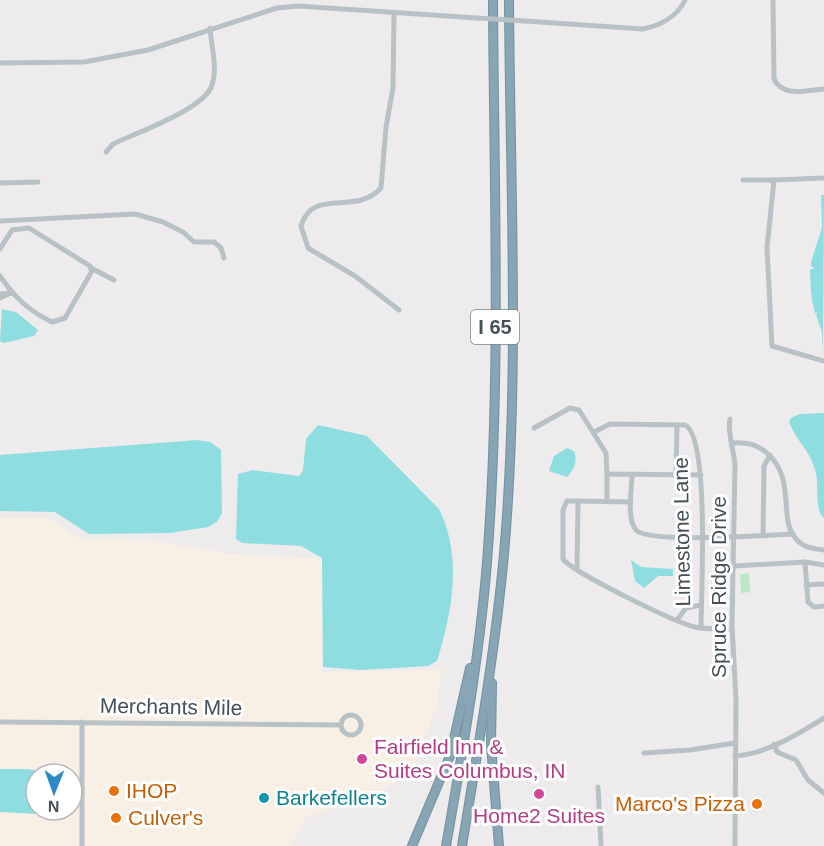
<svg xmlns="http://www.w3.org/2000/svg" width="824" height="846" font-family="Helvetica,sans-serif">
<rect width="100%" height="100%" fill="#eeebec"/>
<!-- commercial -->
<path fill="#f9f0e5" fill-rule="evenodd" d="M0 518H48L80 539 150 540 230 554 322 559V672L441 669 438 702 412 772 380 791 305 818 290 846H0ZM36 774H72V810H36Z"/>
<!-- green -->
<polygon fill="#bde8c7" points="749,573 750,592 741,593 740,574"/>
<!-- water -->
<g fill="#8edde1">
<path d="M821 195H824L823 356 822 332 816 315 818 313H815C811 301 810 280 810 269H815L811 266V262L822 228Z"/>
<polygon points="2,309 16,312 38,330 34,336 4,343 0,341"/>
<path d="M824 413V518C814 510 819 485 816 473 810 449 798 444 789 422L791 418 800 414Z"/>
<path d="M318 425 367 436 439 509C463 558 452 612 437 661L428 666 360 670 323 667 322 558 301 546 242 543 236 539 238 474 253 470 299 476 303 470 306 439Z"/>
<polygon points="198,440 210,442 221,450 222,513 217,522 208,527 170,533 89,534 55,512 0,511 0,455"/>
<path d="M567 448 574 451C578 461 574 469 567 477L549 471 554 456Z"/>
<polygon points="631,560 641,567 673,569 673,576 658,576 644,588 635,581"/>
<polygon points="0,769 26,769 64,774 36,774 38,814 0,812"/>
</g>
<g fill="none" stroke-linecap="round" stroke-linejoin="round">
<!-- highway casing -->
<g stroke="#7390a1" stroke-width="10">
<g id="highway">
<polyline points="492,683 491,744 499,846"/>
<polyline points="412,846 450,756 470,668"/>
<path d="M446 846C463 748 481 649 488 549 501 367 494 183 493 0"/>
<path d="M462 846C478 749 495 652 504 554 520 373 510 182 509 0"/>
</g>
</g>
<!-- minor -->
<g stroke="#b8c2c6" stroke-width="5">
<path d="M773 0 774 79C783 98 806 90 824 89"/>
<path d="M394 13 393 88 386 127 381 188C355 217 313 186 301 226L308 248 355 276 399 310"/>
<path d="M525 21 642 29C660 26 677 17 685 0"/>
<polyline points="0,63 84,62 148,50 277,8 298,6 477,18"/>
<path d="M106 152 113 144C136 133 205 109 212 85 218 68 211 45 210 28"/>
<polyline points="824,178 774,180 767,248 772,346 824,361"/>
<polyline points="743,180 774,180"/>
<polyline points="0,183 38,182"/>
<polyline points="0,221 135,214 163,222 183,232 194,242 214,242 221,248 224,258"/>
<path d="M0 249 12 230 29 228 90 266 92 271 65 318 52 322C29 311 14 297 0 276"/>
<polyline points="91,268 114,280"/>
<polyline points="0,294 11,293"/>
<polyline points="0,298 11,293"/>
<path d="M730 419C727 433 734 450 735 465L732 626 736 699 735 846"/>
<polyline points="534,428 570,408 579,410 606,453 607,474"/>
<path d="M594 432 610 424 685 425C710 437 701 596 701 628"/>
<path d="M733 443C746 442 757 444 767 453 798 480 776 521 798 541 805 548 815 549 824 550"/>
<path d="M632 474C632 489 626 518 636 530 648 544 769 535 793 534"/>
<polyline points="676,475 677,425"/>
<polyline points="578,501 631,502"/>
<polyline points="607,501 607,474 701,475"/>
<polyline points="763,536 764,466 770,455"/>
<polyline points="805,562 808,602 814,607 824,606"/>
<polyline points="733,566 805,562 824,565"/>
<path d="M577 570 578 501H567L563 510V559C572 572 676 623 695 627 706 630 720 628 732 629"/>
<polyline points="806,585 824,584"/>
<polyline points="677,620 686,608 701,605"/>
<circle cx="351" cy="725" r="10"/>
<polyline points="0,722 341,725"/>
<polyline points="82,722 82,846"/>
<polyline points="774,744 777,752 796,760 808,780 824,793"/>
<polyline points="644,753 690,750 735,743"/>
<path d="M735 756C766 754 798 734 824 718"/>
<polyline points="598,787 601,846"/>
</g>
<!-- highway -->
<use href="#highway" stroke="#88a5b6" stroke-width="8"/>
<!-- minor-bridge -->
<polyline stroke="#b8c2c6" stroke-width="5" points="477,18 525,21"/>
</g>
<!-- markers -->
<g fill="#d1479c" stroke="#fff" stroke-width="2">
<circle cx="362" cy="759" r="6"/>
<circle cx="539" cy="794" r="6"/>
</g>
<g fill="#e8710a" stroke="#fff" stroke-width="2">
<circle cx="114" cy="791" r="6"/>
<circle cx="757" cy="804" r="6"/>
<circle cx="116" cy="818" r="6"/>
</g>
<circle fill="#0f9aa8" stroke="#fff" stroke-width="2" cx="264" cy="798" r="6"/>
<g text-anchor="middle" stroke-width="6" stroke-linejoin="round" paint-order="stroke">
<!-- shield labels -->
<rect fill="#fff" stroke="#7e8589" stroke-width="1.5" x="471" y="310" width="48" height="34" rx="4.5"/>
<g font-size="20" font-weight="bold" fill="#465156">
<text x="495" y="334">I 65</text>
</g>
<!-- street labels -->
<g font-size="21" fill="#465156" stroke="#fff">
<text transform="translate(682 532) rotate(-91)" y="7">Limestone Lane</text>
<text transform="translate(719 587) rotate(-90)" y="7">Spruce Ridge Drive</text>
<text transform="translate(171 707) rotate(1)" y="7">Merchants Mile</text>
</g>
<!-- hotel labels -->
<g font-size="21" fill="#b23c85" stroke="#fff" text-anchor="start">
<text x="374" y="754">Fairfield Inn &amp;<tspan x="374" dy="24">Suites Columbus, IN</tspan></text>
<text x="539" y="823" text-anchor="middle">Home2 Suites</text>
</g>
<!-- food labels -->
<g font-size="21" fill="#c56008" stroke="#fff" text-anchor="start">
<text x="126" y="798">IHOP</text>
<text x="745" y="811" text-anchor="end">Marco's Pizza</text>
<text x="128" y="825">Culver's</text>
</g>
<!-- culture labels -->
<g font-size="21" fill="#0d838f" stroke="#fff" text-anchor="start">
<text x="276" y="805">Barkefellers</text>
</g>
</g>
<!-- north arrow -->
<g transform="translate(54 792) rotate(181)"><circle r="28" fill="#ffffff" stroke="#b5b9bb" stroke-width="1.5"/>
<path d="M0-4.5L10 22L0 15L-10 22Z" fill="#2b89c8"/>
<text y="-9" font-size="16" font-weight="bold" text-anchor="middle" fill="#465156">N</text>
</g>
</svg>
